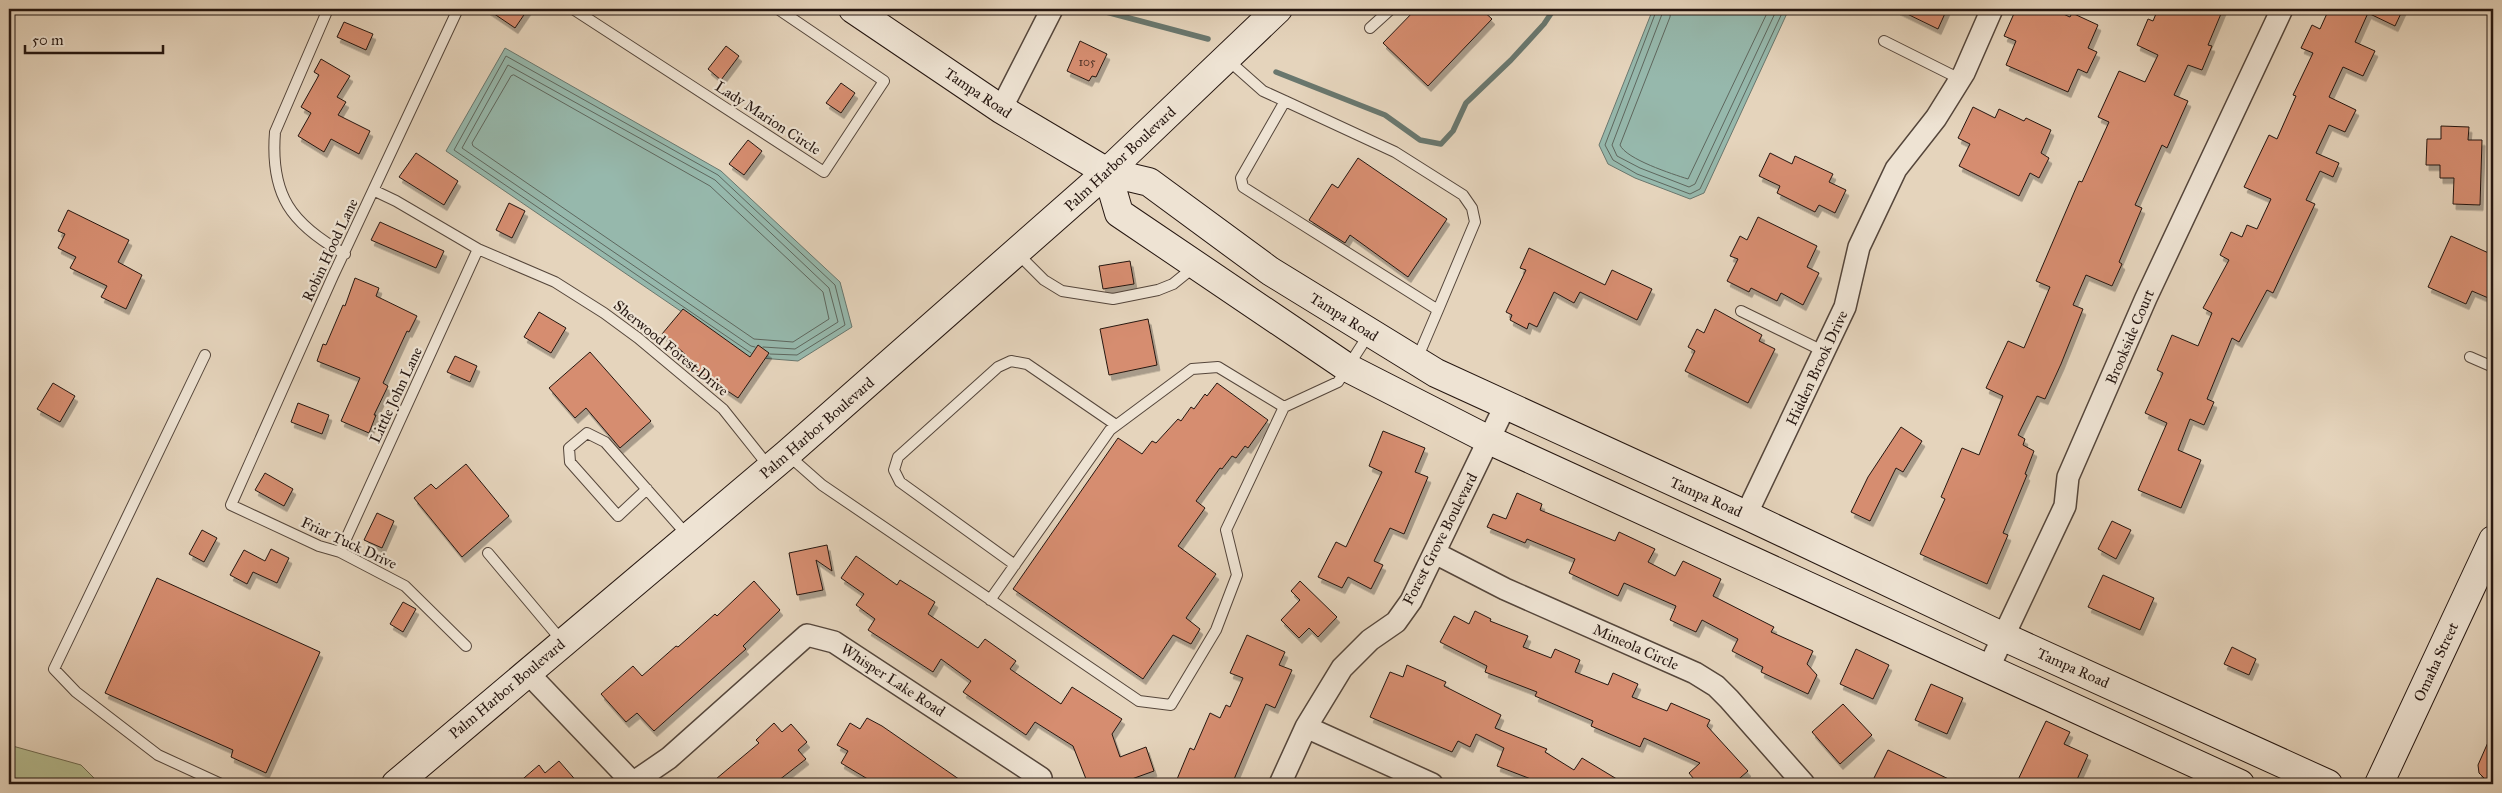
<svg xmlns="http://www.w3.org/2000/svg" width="2502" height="793" viewBox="0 0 2502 793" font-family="'IM FELL Great Primer',serif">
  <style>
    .green { fill: #b5bc90; stroke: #6d6950 }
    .water { fill: #96b8ac; stroke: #69776e }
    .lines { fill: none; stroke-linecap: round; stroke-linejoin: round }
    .shore { stroke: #5e675e; stroke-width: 1 }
    .stream { stroke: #69776e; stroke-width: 5.5 }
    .building { fill: #d68d6f; stroke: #251610; filter: url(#shadow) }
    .lane-casing { stroke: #55463b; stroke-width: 12 }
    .street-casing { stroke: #55463b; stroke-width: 24 }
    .secondary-casing { stroke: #251610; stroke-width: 30 }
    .lane { stroke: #eee3d3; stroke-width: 10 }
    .street { stroke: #eee3d3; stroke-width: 21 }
    .secondary { stroke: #eee3d3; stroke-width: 28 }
    .labels { text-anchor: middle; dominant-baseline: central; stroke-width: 4.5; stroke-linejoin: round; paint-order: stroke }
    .number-label { font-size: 12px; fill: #513428 }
    .street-label { font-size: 15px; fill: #251610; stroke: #eee3d3 }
  </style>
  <defs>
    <filter id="shadow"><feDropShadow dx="3" dy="5.5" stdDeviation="0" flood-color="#0004"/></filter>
  </defs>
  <rect width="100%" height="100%" fill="#e5d4bc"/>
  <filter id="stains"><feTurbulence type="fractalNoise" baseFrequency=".004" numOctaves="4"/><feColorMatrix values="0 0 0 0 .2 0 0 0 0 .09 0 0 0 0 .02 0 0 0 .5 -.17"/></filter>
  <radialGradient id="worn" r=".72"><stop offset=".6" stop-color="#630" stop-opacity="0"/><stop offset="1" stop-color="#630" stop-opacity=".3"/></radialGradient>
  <path class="green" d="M9 745 81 765 100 784H9Z"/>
  <path class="water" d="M1653 9H1789L1704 193 1690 199 1635 178 1608 164 1599 145Z
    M505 48 721 171 840 282 852 327 798 361 748 357 446 151Z"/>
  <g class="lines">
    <path class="shore" d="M1657 9 1605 145 1613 160 1637 174 1690 194 1700 189 1784 9
      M1664 9 1612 145 1617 156 1640 168 1689 187 1695 184 1777 9
      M1671 9 1670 17 1620 145C1626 159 1672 174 1688 179L1769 9
      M514 75 710 186 823 292 829 319 793 342 754 339 473 146 472 143 511 76Z
      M755 347 751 346 462 148 508 65 715 180 829 288 838 322 795 349 763 347
      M751 353 454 150 506 56 718 175 835 285 845 325 797 355 770 354"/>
    <path class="stream" d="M1095 9 1208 39
      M1276 72 1385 115 1420 140 1441 144 1453 131 1466 103 1511 60 1544 24 1554 9"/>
  </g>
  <path class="building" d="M487 9H528L515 28Z
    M1416 9H1481L1492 19 1428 86 1383 43Z
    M1897 9H1947L1938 29Z
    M2016 9H2028L2041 14 2043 9H2052L2070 17 2072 13 2098 25 2088 48 2097 52 2087 73 2078 69 2068 92 2006 65 2016 41 2004 36Z
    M2158 9H2223L2208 45 2212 46 2202 70 2188 65 2174 95 2188 101 2167 148 2162 145 2135 205 2142 208 2119 262 2122 264 2112 286 2086 275 2073 305 2083 309 2061 364 2045 399 2037 396 2018 435 2025 439 2023 445 2034 451 2025 474 2027 475 2003 533 2008 535 1987 584 1920 554 1945 499 1941 497 1962 448 1979 455 2003 396 1986 388 2008 341 2024 348 2050 287 2036 281 2079 181 2082 182 2109 122 2098 117 2119 71 2145 82 2158 55 2137 45 2148 19 2153 21Z
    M2329 9H2403L2395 26 2368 13 2355 42 2375 51 2363 76 2343 67 2329 97 2356 110 2345 132 2329 125 2316 153 2339 163 2333 177 2320 171 2306 200 2315 204 2273 293 2267 290 2239 342 2232 338 2207 399 2214 402 2204 425 2190 419 2178 450 2201 460 2181 508 2138 490 2167 423 2145 413 2163 373 2157 370 2172 335 2198 346 2212 313 2203 308 2229 260 2220 255 2231 232 2242 237 2247 225 2257 229 2271 199 2244 187 2269 135 2277 139 2296 96 2293 95 2313 53 2301 48 2312 25 2320 29Z
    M344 22 373 34 366 50 337 37Z
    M1080 41 1107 54 1096 77 1092 76 1089 81 1067 71Z
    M726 46 739 56 721 80 708 69Z
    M321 59 350 76 337 97 346 102 338 115 370 131 359 154 331 139 324 152 298 136 311 113 301 107 319 75 314 72Z
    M841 83 855 93 841 113 826 103Z
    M1973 107 1995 118 1999 109 2024 121 2026 118 2051 130 2041 153 2049 158 2039 178 2030 173 2019 196 1959 166 1970 144 1958 138Z
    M2441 126 2469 127 2468 140H2482L2480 205 2453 204 2454 178H2440V165H2426L2427 139H2441Z
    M748 140 762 151 744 175 729 164Z
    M416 153 458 181 444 205 399 177Z
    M1770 153 1792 164 1795 156 1833 174 1829 182 1846 190 1835 213 1819 205 1815 212 1777 193 1780 186 1759 176Z
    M1358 158 1447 219 1408 277 1350 235 1345 243 1309 220 1332 184 1338 188Z
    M509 203 525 211 512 238 496 230Z
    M68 210 129 240 118 262 142 275 126 309 101 297 107 286 70 268 76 257 58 248 65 234 58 231Z
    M1758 217 1817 246 1807 267 1819 273 1803 305 1781 293 1777 301 1751 288 1749 292 1727 281 1738 259 1730 256 1740 236 1747 240Z
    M380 222 444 251 436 268 371 240Z
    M2451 236 2493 255V300L2472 291 2466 304 2428 287Z
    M1529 248 1605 285 1612 270 1652 289 1637 320 1580 292 1574 303 1554 292 1537 327 1529 323 1527 329 1510 320 1512 315 1506 312 1526 270 1520 268Z
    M1130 261 1134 284 1103 289 1099 266Z
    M355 278 379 288 376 296 417 316 409 332 407 331 383 383 388 386 374 415H376L369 433 341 421 360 378 317 361 323 344 326 345 343 305 345 306Z
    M683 309 750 357 758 345 769 353 738 398 681 360 685 354 662 334Z
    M1715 309 1762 335 1759 341 1775 349 1748 403 1685 371 1695 351 1688 347 1697 329 1704 333Z
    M539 312 566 328 551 353 524 337Z
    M1148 319 1157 365 1109 375 1100 329Z
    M590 352 651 421 620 448 586 408 575 418 549 388Z
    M455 356 477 366 470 382 447 372Z
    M53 383 75 396 60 422 37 409Z
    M1217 383 1268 420 1248 448 1245 446 1236 458 1232 456 1222 469 1220 468 1196 501 1205 508 1178 546 1216 574 1186 618 1200 629 1191 644 1173 635 1143 679 1013 589 1118 438 1142 454 1152 441 1156 443 1178 419 1181 421 1191 407 1194 409 1205 394 1207 396Z
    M298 403 329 415 322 434 291 422Z
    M1901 427 1922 441 1903 472 1896 468 1870 521 1851 512 1868 477Z
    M1383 431 1425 448 1415 472 1428 477 1404 534 1390 528 1374 561 1383 565 1371 589 1348 577 1342 588 1318 577 1336 542 1346 547 1382 472 1369 466Z
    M466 464 509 516 462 557 414 498 431 484 436 489Z
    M265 473 293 489 284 506 255 490Z
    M1517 493 1542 504 1540 510 1615 541 1619 532 1655 549 1648 562 1675 576 1683 561 1721 579 1713 596 1774 627 1771 632 1813 651 1807 664 1817 675 1808 694 1761 672 1763 667 1732 651 1738 639 1702 620 1696 632 1670 620 1676 606 1624 583 1618 596 1569 573 1575 559 1527 539 1525 543 1487 527 1493 514 1506 519Z
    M377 513 394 521 382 548 364 540Z
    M2112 521 2131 530 2116 559 2098 549Z
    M202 530 217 538 204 562 189 554Z
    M827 545 832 571 816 560 823 590 797 595 789 553Z
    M271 549 289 558 277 583 253 572 247 584 230 575 244 550 265 561Z
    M856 556 897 585 900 580 935 602 928 614 978 648 985 639 1016 661 1010 669 1061 704 1072 687 1122 719 1112 734 1120 757 1146 747 1154 771 1118 784H1088L1073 746 1035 722 1026 735 963 692 971 681 941 659 933 672 868 630 875 619 856 605 864 594 841 578Z
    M2103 575 2154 598 2140 630 2088 607Z
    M157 578 320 652 266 773 231 757 233 750 105 693Z
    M754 581 780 610 743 646 746 649 654 731 637 713 626 722 601 694 633 666 642 676 676 646 678 647 715 614 717 616Z
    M1300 581 1337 617 1318 637 1309 628 1299 638 1281 620 1300 600 1291 591Z
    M403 602 416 609 403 632 390 624Z
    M1475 611 1491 619 1490 621 1528 636 1523 647 1551 658 1555 649 1580 660 1575 672 1608 685 1613 673 1638 684 1632 697 1667 711 1671 703 1710 720 1707 726 1748 771 1733 784H1698L1689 773 1700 763 1644 738 1640 747 1591 726 1593 721 1535 696 1537 692 1485 672 1487 666 1440 642 1454 616 1469 624Z
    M1247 635 1285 652 1279 665 1292 670 1275 708 1266 704 1232 784H1175L1190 748 1194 750 1210 713 1220 718 1226 705 1230 707 1243 678 1230 673Z
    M2232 647 2256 659 2249 675 2224 664Z
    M1856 649 1889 665 1873 699 1840 684Z
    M1407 665 1446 682 1444 686 1501 715 1495 728 1547 749 1545 752 1574 770 1582 758 1625 784H1544L1497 766 1504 748 1476 734 1470 747 1458 741 1452 752 1370 717 1390 672 1403 677Z
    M1931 684 1963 698 1947 734 1915 720Z
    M1843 704 1872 735 1840 764 1812 732Z
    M867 718 882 726 966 784H876L841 763 848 751 837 745 850 723 860 729Z
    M2046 721 2070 732 2064 744 2088 755 2075 784H2016Z
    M774 723 782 732 791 724 807 742 798 750 806 759 774 784H710L759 743 756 740Z
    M2493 731V784H2490L2479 773 2478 765Z
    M1888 750 1959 784H1871Z
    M559 761 579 784H517L539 765 545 773Z"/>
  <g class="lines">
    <defs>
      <path id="lane" d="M328 9 275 132C270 195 291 224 345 254
        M458 9 333 276 231 505 319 546 340 552 405 586 466 646
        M573 9 824 172 884 81 778 9
        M1370 28 1391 9
        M1884 41 1960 79
        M1228 60 1263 91 1285 101 1241 178 1243 187 1438 310 1417 359
        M1285 101 1395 152 1463 195 1472 208 1475 222 1438 310
        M375 191 396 201 478 249 555 282 604 313 638 338 723 409 770 468
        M1017 253 1044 280 1062 291 1113 299 1158 290 1173 284 1194 267
        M1741 311 1825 352
        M205 355 54 669 76 692 158 755 221 784
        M2470 357 2493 367
        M788 455 822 485 1139 701 1171 705 1216 630 1237 575 1226 530 1284 407 1338 382 1369 334
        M647 489 618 516 570 462 569 448 587 433 605 442 688 536
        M340 552 478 249
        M488 553 562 641
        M1015 565 900 482 894 470 898 457 998 367 1011 361 1027 364 1116 425
        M990 600 1110 430 1192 369 1218 367 1284 407"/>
      <path id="street" d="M1001 109 1052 9
        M1746 515 1845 307 1859 247 1896 169 1936 118 1964 73 1992 9
        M1435 553 1505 589 1695 673 1716 686 1729 699 1804 784
        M1988 669 2065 506 2068 477 2146 298 2282 9
        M527 672 633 783
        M1306 727 1432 784
        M631 784 669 758 807 635 834 642 1041 778
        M1280 784 1306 727 1342 668 1370 640 1396 622 1411 601 1505 406"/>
      <path id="secondary" d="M853 9 1001 109 1107 172 1149 182 1270 271 1436 373 1746 515 2002 636 2328 784
        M1107 172 1119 213 1348 368 1489 440 2240 784
        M396 784 787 454 1107 172 1278 9
        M2379 784 2493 540"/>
    </defs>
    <use href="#lane" class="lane-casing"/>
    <use href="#street" class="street-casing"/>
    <use href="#secondary" class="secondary-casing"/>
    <use href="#lane" class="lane"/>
    <use href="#street" class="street"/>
    <use href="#secondary" class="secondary"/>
  </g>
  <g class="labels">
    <g class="number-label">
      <text x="1087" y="62">105</text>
    </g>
    <g class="street-label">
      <text transform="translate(978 93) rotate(34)">Tampa Road</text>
      <text transform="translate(768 118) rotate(33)">Lady Marion Circle</text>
      <text transform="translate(1120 159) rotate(-43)">Palm Harbor Boulevard</text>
      <text transform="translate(330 250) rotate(-65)">Robin Hood Lane</text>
      <text transform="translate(1344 317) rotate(32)">Tampa Road</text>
      <text transform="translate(2130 337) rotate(-67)">Brookside Court</text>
      <text transform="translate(671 348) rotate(39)">Sherwood Forest Drive</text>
      <text transform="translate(1817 368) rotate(-65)">Hidden Brook Drive</text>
      <text transform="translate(396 395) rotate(-65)">Little John Lane</text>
      <text transform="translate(817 428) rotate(-41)">Palm Harbor Boulevard</text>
      <text transform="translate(1706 497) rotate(24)">Tampa Road</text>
      <text transform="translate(1440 539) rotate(-63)">Forest Grove Boulevard</text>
      <text transform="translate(349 543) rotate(25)">Friar Tuck Drive</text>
      <text transform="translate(1636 647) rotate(24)">Mineola Circle</text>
      <text transform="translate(2436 662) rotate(-65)">Omaha Street</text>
      <text transform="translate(2073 668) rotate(24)">Tampa Road</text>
      <text transform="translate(893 680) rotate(33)">Whisper Lake Road</text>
      <text transform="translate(507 689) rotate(-40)">Palm Harbor Boulevard</text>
    </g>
  </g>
  <rect width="2502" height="793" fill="none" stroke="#e5d4bc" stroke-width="30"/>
  <rect x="10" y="10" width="2482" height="773" fill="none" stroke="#251610" stroke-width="2.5"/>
  <rect x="15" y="15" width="2472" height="763" fill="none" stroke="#251610"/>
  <path d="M25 45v8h138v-8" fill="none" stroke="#251610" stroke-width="2.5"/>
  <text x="32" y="45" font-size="15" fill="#251610" stroke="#eee3d3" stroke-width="4" paint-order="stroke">50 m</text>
  <rect width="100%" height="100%" filter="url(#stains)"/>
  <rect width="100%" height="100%" fill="url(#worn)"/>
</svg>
